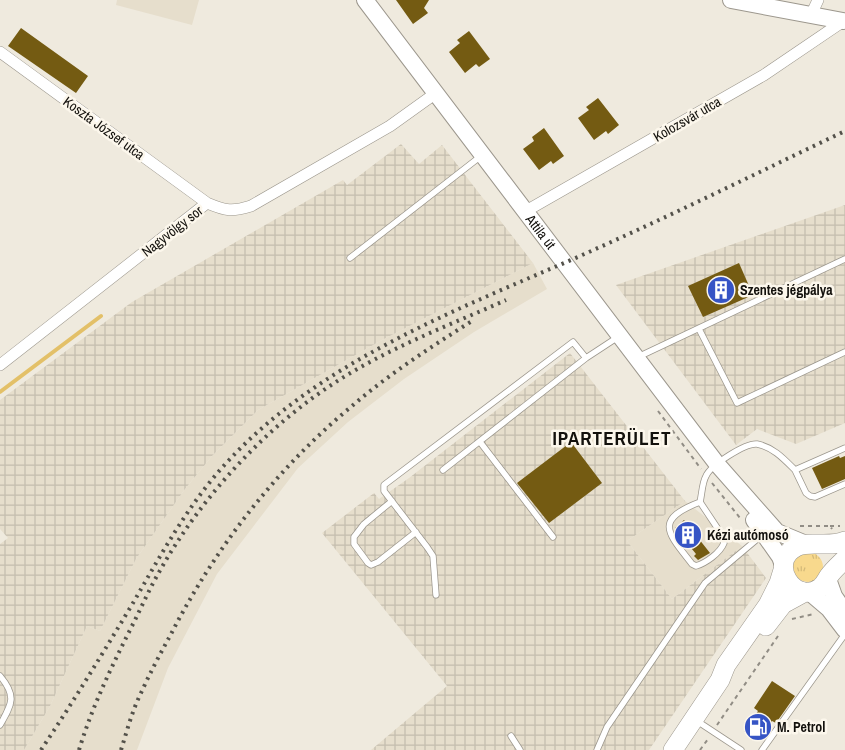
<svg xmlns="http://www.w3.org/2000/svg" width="845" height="750" viewBox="0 0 845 750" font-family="'Archivo Narrow',sans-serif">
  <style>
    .built { fill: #e6decc }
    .industrial { fill: url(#industrial-grid) }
    .grass { fill: url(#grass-tufts) }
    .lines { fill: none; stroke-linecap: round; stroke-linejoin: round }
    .stream { stroke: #e3c068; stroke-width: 4 }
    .building { fill: #745b12 }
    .lane-casing { stroke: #9c978d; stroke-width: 7 }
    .street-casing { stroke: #9c978d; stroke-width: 12 }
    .secondary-casing { stroke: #9c978d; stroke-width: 18 }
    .primary-casing { stroke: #9c978d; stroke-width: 20 }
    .path { stroke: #918d85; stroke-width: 2; stroke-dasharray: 4 4; stroke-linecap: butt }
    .lane { stroke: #fff; stroke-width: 5.5 }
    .street { stroke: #fff; stroke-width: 11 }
    .secondary { stroke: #fff; stroke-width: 16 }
    .primary { stroke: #fff; stroke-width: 19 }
    .rail { stroke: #53514a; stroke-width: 4; stroke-dasharray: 2.5 5; stroke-linecap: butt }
    .labels { text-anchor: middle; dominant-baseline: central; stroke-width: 5; stroke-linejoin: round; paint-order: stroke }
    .street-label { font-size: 14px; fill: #13110d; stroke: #fcf7ec }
    .poi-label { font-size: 14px; font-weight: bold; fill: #13110d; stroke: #fcf7ec; text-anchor: start }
    .district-label { font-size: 19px; font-weight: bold; letter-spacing: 1px; fill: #13110d; stroke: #fcf7ec }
  </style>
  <defs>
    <pattern id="industrial-grid" width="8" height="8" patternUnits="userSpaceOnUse" patternTransform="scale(1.25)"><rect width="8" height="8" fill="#e6decc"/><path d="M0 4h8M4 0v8" fill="none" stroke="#c4bdae"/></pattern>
    <pattern id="grass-tufts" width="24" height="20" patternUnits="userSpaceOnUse" patternTransform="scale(1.25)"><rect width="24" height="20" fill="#f8d98d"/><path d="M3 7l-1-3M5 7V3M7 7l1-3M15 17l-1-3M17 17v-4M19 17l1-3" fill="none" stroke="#d4b978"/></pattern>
  </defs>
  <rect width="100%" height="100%" fill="#efeade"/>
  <path class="built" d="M117 0H199L192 25 116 5Z
    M533 263 547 289 474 332 404 379 348 422 298 468 217 574 168 668 137 750H24L50 706 87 626 100 631 136 559 185 489 212 456 258 410 382 340Z
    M685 501 742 546 672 599 627 541Z"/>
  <path class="industrial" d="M401 144 419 164 442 145 533 263 382 340 258 410 212 456 185 489 136 559 100 631 87 626 50 706 24 750H0V544L8 538 0 529V400L132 302 343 180 347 185Z
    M845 205V423L796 444 757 429 736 445 616 285Z
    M570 353 685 501 627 541 672 599 742 546 766 578 649 750H371L447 686 322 533 374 493 379 499 409 478Z"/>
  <path class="grass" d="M793 567a15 15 0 1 1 30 0a15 15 0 1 1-30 0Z"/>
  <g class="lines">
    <path class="stream" d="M0 392 101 316"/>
  </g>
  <path class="building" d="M396 0H429L424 8 428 13 413 24Z
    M21 28 88 76 76 93 8 46Z
    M469 31 490 59 479 67 476 64 465 73 449 52 460 43 457 40Z
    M598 98 619 125 608 134 606 131 594 140 578 118 589 110 586 107Z
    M544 128 564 156 553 164 551 161 539 170 523 149 534 141 532 137Z
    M739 263 753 295 703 317 688 286Z
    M571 442 602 483 549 523 517 483Z
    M839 456 840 458 845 456V479L822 489 812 468Z
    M684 520 710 553 698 560 694 556 696 554 675 528Z
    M772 681 795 696 776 723 772 721 758 741 744 731 758 711 754 708Z"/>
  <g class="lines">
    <defs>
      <path id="lane" d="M350 258 481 156
        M699 329 737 403 845 352
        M638 357 845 259
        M480 442 553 537
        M443 470 586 358 618 337
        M795 470 806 493 810 496 815 497 845 484
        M392 501 364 524 354 537V544L368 563 371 565 378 562 416 532
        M700 502C653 520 668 533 692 564L696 566C706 563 720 553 724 543L720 532 700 502C702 494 702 483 706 476 711 465 745 443 757 444 773 447 784 459 795 470L845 448
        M436 595 433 556 427 547 384 491V485L573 342 586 358
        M0 676C17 696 12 704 0 725
        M697 721 741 750
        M511 736 520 750
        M597 750 607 727 705 583 762 535
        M762 750 845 634"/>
      <path id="street" d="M811 15 818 0
        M0 52 207 203
        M526 211 764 75 845 20
        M0 365 207 203C226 211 232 212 251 206L390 126 436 93"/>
      <g id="secondary">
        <path id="s1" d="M365 0 717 464 777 532 806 544"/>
        <path d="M731 0 843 21"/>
        <path d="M754 520 780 557 783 565"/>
        <path d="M828 579 834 596 845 612"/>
        <path d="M809 592 829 609 845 630"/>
      </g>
      <path id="primary" d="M845 541C829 548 808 540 796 547 767 562 794 606 820 588 825 584 826 580 829 576 833 570 840 564 845 559
        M766 626 783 604 805 592
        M673 750 720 680 726 665 768 605 779 583 783 570"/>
    </defs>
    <use href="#lane" class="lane-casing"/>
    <use href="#street" class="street-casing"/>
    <use href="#secondary" class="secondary-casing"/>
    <use href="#primary" class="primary-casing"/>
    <path class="path" d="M658 411 701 469
      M712 483 740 518
      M800 526H830L832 529
      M830 526H840
      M792 619 814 614
      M717 725 778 636
      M700 750 708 739"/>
    <use href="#lane" class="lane"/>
    <use href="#street" class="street"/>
    <use href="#secondary" class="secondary"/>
    <use href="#primary" class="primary"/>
    <path class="rail" d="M41 750C73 702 103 653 133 603 162 553 190 501 230 459 319 364 446 314 564 263 658 222 751 176 845 131
      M79 750C92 707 111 668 131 628 140 610 148 592 158 574 200 498 266 426 339 380 391 347 450 325 506 300
      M121 750C127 731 132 711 141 693 150 673 160 654 170 636 215 548 276 469 352 406 389 374 431 347 472 321"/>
  </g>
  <defs>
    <symbol id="building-disc" viewBox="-11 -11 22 22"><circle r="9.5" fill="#3654c5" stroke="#fcf7ec"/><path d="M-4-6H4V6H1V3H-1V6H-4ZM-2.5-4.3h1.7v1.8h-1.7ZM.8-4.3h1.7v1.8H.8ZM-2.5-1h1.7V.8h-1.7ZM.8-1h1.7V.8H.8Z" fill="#fff"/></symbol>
    <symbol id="fuel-disc" viewBox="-11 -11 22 22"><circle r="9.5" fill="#3654c5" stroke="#fcf7ec"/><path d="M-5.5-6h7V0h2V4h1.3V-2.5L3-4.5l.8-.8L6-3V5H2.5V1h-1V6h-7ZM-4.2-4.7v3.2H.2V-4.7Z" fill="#fff"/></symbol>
  </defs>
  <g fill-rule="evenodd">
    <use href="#building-disc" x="705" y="274" width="32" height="32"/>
    <use href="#building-disc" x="672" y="519" width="32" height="32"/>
    <use href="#fuel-disc" x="742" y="711" width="32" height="32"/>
  </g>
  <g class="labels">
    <g class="street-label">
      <text transform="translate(687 119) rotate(-30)">Kolozsvár utca</text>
      <text transform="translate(104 128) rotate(36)">Koszta József utca</text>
      <text transform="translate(172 231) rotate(-38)">Nagyvölgy sor</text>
      <text stroke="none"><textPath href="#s1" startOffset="291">Attila út</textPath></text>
    </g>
    <g class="poi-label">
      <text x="740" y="290">Szentes jégpálya</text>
      <text x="707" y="535">Kézi autómosó</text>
      <text x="777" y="727">M. Petrol</text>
    </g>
    <g class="district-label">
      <text x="612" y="438">IPARTERÜLET</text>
    </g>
  </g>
</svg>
